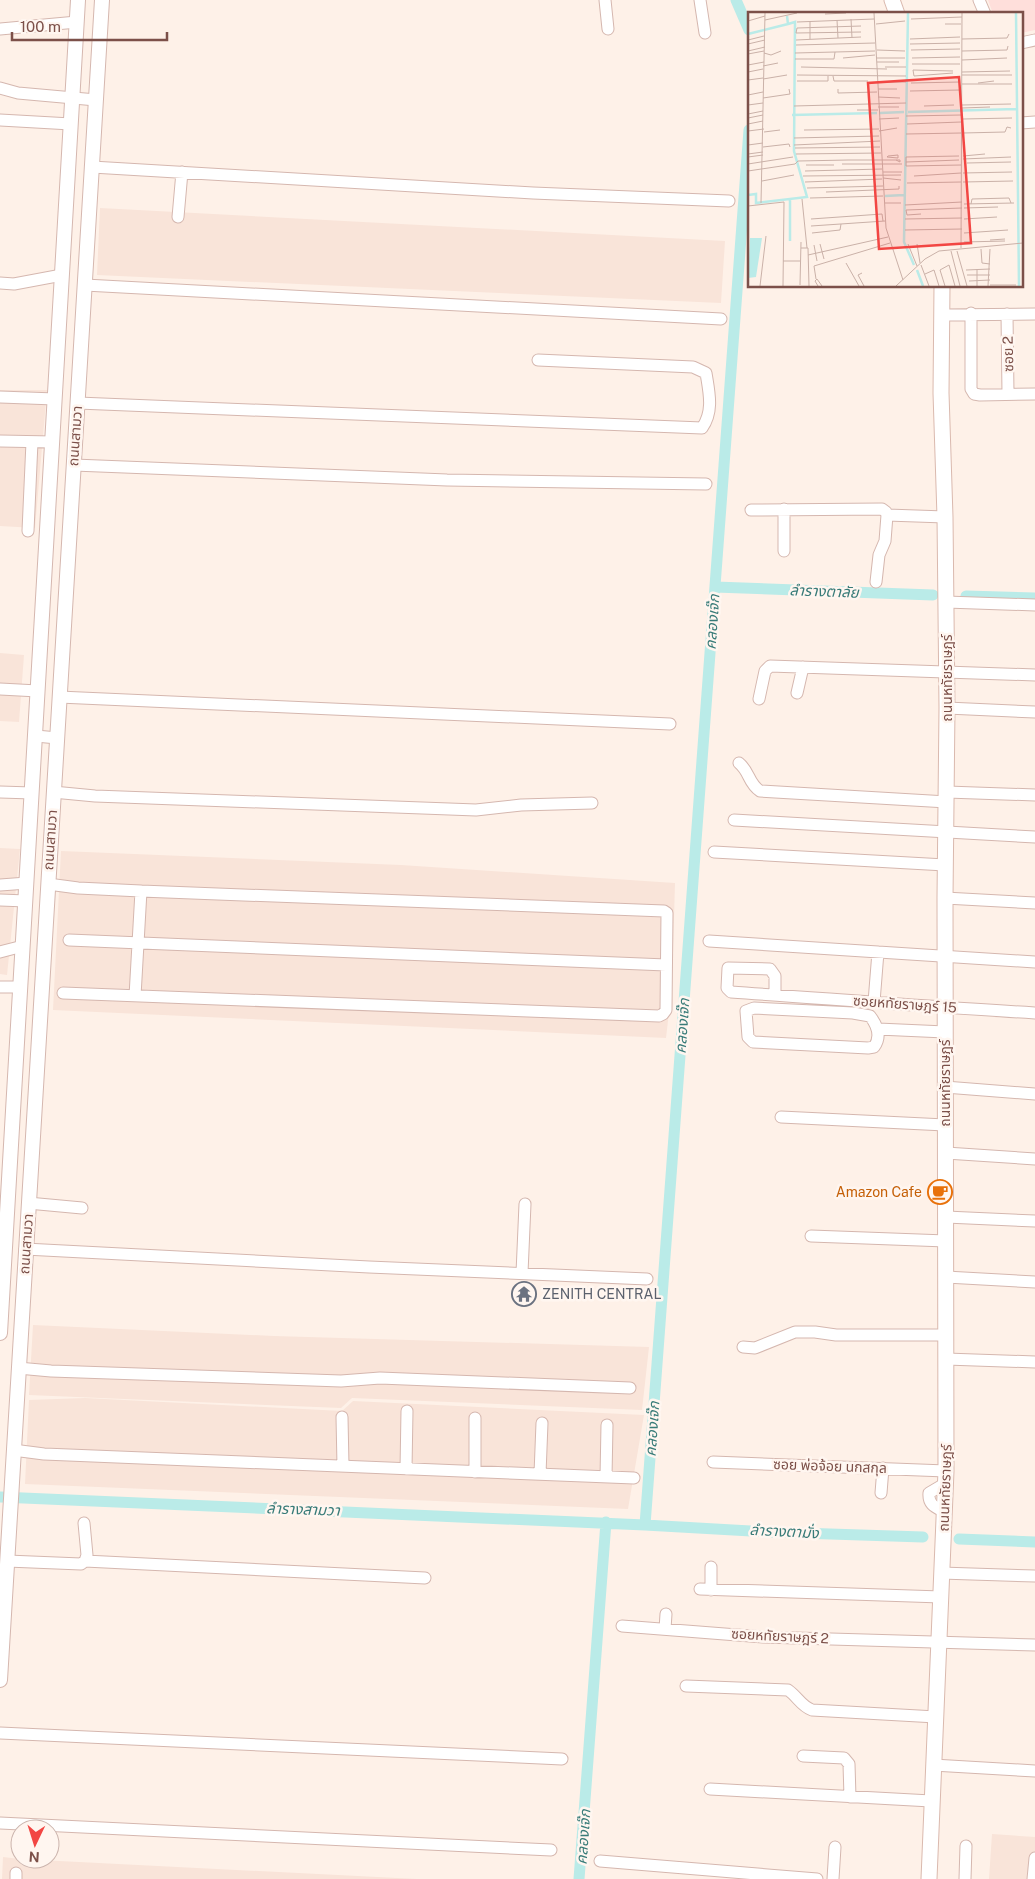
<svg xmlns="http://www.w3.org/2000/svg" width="1035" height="1879" viewBox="0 0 1035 1879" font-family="'Public Sans','Noto Sans Thai',sans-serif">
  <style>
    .residential { fill: #f9e4d9 }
    .commercial { fill: #ffdfdb }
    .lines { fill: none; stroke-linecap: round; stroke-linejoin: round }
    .canal { stroke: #baebe8; stroke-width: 11 }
    .minor-casing { stroke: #d5b7af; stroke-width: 13 }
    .tertiary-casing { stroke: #d5b7af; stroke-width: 16 }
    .secondary-casing { stroke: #dab9ae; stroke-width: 17 }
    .minor { stroke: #fff; stroke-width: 11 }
    .tertiary { stroke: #fff; stroke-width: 14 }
    .secondary { stroke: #fff; stroke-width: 15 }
    .labels { text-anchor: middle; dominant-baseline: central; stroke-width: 5; stroke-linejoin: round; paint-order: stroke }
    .street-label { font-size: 14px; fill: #7c5049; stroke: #fff6f0 }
    .food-label { font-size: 14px; fill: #c56008; stroke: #fff6f0; text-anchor: end }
    .worship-label { font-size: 14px; fill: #5b616d; stroke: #fff6f0; text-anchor: start }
    .water-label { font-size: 15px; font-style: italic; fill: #387b78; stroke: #fff6f0 }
    .inset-river { fill: none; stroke: #baebe8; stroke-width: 2.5 }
    .inset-road { fill: none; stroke: #cab1a8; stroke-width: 1 }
    .view { fill: #f24643; fill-opacity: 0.15; stroke: #f24643; stroke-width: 2.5 }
    .inset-edge { fill: none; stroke: #7c5049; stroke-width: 2.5 }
  </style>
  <rect width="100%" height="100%" fill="#fef1e8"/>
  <path class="residential" d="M100 208 725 241 721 303 97 275Z
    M0 390H47L35 528 0 526Z
    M0 653 24 655 19 722 0 721Z
    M0 848 20 849 7 975 0 974Z
    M61 851 401 865 675 883 672 987 666 1038 53 1010Z
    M33 1325 274 1336 649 1347 642 1410 352 1398 341 1408 29 1395Z
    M85 1398 342 1411 353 1401 644 1415 628 1509 25 1484 29 1400Z
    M992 1834 1035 1837V1879H989Z
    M3 1857 20 1859 417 1879H2Z"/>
  <path class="commercial" d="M988 0H1035V30L1021 33V14H993Z"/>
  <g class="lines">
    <path class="canal" d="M736 0 749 30
      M715 587 933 595
      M966 596 1035 598
      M0 1497 645 1525 749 130
      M645 1525 768 1532 923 1537
      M959 1539 1035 1542
      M579 1879 606 1522"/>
    <defs>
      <path id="minor" d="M605 0 608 29
        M700 0 705 33
        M979 0 985 14
        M0 29 77 22
        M1021 43 1035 40
        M0 88 18 93 96 100
        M0 120 71 124
        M1021 123 1035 122
        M92 167 533 193 729 201
        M178 217 182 172
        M0 283 14 284 62 275
        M85 285 721 319
        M971 313V389L974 394 980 395 1035 394
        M1007 314 1008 394
        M942 315 1035 314
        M0 397 55 399
        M78 403 702 428C714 411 709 392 706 373L693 367 538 360
        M0 441 53 442
        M74 465 447 480 706 484
        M784 509V551
        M751 510 882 509 886 512 887 515 945 517
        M28 531 32 442
        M876 582 879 555 885 541 887 515
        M946 602 1035 605
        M0 689 38 691
        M797 693 803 667
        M59 697 670 724
        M759 699 765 671 770 666 1035 675
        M947 708 1035 712
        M36 736 57 738
        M739 763C750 772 748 783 760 791L947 802
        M0 792 32 793
        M53 792 95 796 476 810 521 805 592 803
        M947 792 1035 795
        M734 820 1035 837
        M714 852 945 865
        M48 884 78 888 141 891 664 911 667 913 666 1010 663 1014 659 1016 63 993
        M0 885 27 883
        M945 898 1035 903
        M0 900 26 901
        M69 940 666 965
        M709 941 1035 962
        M0 952 23 946
        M0 987H21
        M775 995V976L770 969 728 968 727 988 731 992C832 999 933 1007 1035 1013
        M135 996 141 891
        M874 1002 878 952
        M754 1008 853 1013 870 1016C877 1025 882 1036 874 1047L868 1048 753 1042 748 1037 746 1011Z
        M878 1029 945 1032
        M945 1087 1035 1094
        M781 1117 945 1125
        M946 1153 1035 1159
        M28 1203 82 1208
        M946 1217 1035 1221
        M811 1236 946 1241
        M25 1249 369 1267 647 1279
        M522 1273 525 1204
        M946 1277 1035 1282
        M743 1347 755 1348 795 1332H815L836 1335H946
        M946 1359 1035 1362
        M18 1368 51 1371 341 1381 380 1378 630 1388
        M342 1417 343 1466
        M13 1450 44 1454 634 1478
        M713 1462 946 1471
        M406 1469 407 1411
        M475 1472V1418
        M540 1474 542 1423
        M606 1477 607 1425
        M881 1493 883 1468
        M945 1512C935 1507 928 1505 929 1493L946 1483
        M7 1561 81 1564 85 1561 87 1555 84 1523
        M85 1561 425 1578
        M941 1573 1035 1576
        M700 1589 941 1597
        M711 1590V1567
        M622 1626 763 1637 1035 1645
        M665 1629 666 1614
        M686 1686 788 1690C798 1697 801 1706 812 1710L936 1717
        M0 1733 562 1759
        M803 1756 844 1758 849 1764 850 1797
        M933 1765 1035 1771
        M710 1789 931 1801
        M0 1823 551 1850
        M600 1861 817 1879
        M16 1879V1873
        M833 1879 835 1847
        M965 1879 966 1846
        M1033 1879 1035 1858"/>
      <path id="tertiary" d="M0 1333 78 0
        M0 1680 102 0"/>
      <path id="secondary" d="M892 0 897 14
        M929 1879 946 1471 945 898 947 708 945 517 941 393 942 286"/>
    </defs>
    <use href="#minor" class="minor-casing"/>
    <use href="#tertiary" class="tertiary-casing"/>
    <use href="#secondary" class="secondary-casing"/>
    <use href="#minor" class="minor"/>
    <use href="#tertiary" class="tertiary"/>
    <use href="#secondary" class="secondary"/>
  </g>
  <defs>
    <symbol id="cafe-ring" viewBox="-11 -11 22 22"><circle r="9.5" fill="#fff6f0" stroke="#e8710a" stroke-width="1.5"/><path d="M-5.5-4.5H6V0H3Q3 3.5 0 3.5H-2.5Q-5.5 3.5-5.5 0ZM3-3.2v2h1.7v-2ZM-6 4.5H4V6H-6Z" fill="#e8710a"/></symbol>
    <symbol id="temple-ring" viewBox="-11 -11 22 22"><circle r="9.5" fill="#fff6f0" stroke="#6b7280" stroke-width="1.5"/><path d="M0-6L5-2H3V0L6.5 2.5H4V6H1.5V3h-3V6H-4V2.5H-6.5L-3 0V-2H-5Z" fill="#6b7280"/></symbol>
  </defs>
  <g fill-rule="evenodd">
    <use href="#cafe-ring" x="926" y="1178" width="28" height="28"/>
    <use href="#temple-ring" x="510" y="1280" width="28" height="28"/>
  </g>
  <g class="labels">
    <g class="street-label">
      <text transform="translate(1008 354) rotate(-91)">ซอย 2</text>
      <text transform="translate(75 436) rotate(-86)">ถนนสามวา</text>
      <text transform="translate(947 678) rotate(-90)">ถนนหทัยราษฎร์</text>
      <text transform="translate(50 840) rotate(-86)">ถนนสามวา</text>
      <text transform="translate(905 1004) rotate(4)">ซอยหทัยราษฎร์ 15</text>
      <text transform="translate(945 1083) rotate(-90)">ถนนหทัยราษฎร์</text>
      <text transform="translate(26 1244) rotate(-86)">ถนนสามวา</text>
      <text transform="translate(830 1466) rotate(2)">ซอย พ่อจ้อย นกสกุล</text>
      <text transform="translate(945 1488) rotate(-88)">ถนนหทัยราษฎร์</text>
      <text transform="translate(780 1636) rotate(3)">ซอยหทัยราษฎร์ 2</text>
    </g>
    <g class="food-label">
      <text x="922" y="1192">Amazon Cafe</text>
    </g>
    <g class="worship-label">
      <text x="542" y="1294">ZENITH CENTRAL</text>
    </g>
    <g class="water-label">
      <text transform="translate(824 591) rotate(2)">ลำรางตาลัย</text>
      <text transform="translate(712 622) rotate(-86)">คลองเจ๊ก</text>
      <text transform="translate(682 1026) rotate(-86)">คลองเจ๊ก</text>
      <text transform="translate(652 1429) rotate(-86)">คลองเจ๊ก</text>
      <text transform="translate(303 1509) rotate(2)">ลำรางสามวา</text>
      <text transform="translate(784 1531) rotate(3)">ลำรางตามั่ง</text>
      <text transform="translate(583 1837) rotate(-86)">คลองเจ๊ก</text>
    </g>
  </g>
  <g transform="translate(748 12)">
    <rect width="275" height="275" fill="#fef1e8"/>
    <path d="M2 226H14L8 265 0 266Z" fill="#baebe8"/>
    <path class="inset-river" d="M160 1 156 230 166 253M268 1 271 274M0 22 40 12 39 4M160 100 268 97M132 101 156 100M44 103 129 101M0 183 8 182V191L59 185 46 139 47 10 40 12M137 184 156 183M42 229V187M169 258 175 274"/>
    <path class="inset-road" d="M126 1 138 216 155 268M77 2 98 1M103 7 104 26M163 7 214 5M17 8 49 1M89 8 90 26M0 9 17 4M62 9V27M49 10 126 7M128 12 157 9M197 12H213M113 14 49 16 48 21 113 20M162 27 212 25M214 27 259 26 261 22M0 28 16 24M48 28 113 25M0 32 17 28M162 32 212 31M48 33 127 31M129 38 157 39M163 38 212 37M0 39 17 35M214 39 259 38 260 34M16 41 23 43 33 39M47 41 127 39M0 42 16 39M95 46 127 43M129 46H157M164 46 212 45M47 47H86L87 40M214 48 259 46M129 50H151M164 52H212M0 53 16 50M15 54 30 51M53 55 139 57M137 55H158M0 60 15 57M214 60 262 59M205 61 166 64 165 58 205 59M49 63 158 64M214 63H264M85 64 86 69H120M15 67 39 63M0 68 15 66M49 69H80V64M138 70H158M163 71 212 70M230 71 246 69M214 72H264M90 77V81L129 80M130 77H149M162 79 212 78M0 83 15 80M130 85 152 86M15 86 42 82 41 77M0 93 15 91M214 93 263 92M46 94 158 91M176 94 206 93M130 95H151M214 96 242 95M109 98H130M0 102 15 99M158 104 213 103M0 106 15 103M131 107 151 106M215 107 264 106M0 112 15 109M159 112 213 110M56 118 131 117M0 119 16 117M131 119 149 116M16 120 32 118M215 121 257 120 259 115 263 116M158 122 213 121M46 126 131 124M0 133 15 131M46 133 132 129M15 135 41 132 42 135M47 136 132 135M0 142 15 140M48 142 133 141M150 143V146L139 145 140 144ZM211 144 158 145V154L213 153M215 144 237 142M0 145 15 143M215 147 263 145M158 150 211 148M219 151 263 150M0 152 45 145M94 152H154M58 153H86M0 159 47 152 50 149 100 148H152V150L148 148M57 159 134 157M135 160H154M215 161 264 160M55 164 153 163M166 164 213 161M135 166 153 168M14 169 46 163M57 170 134 167M215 170 265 169M159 171 213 170M59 176 135 174M78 180 151 177V174M62 186 135 184M54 187 59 236M13 191 17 1M137 191H153M216 192 266 191M223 192 224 187 261 186 263 191M157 193 214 190M0 194 36 190 35 274M216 196 250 195M173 202 159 203 158 198 214 196M63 207 134 202 135 209M157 207 214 206M216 207 249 205M63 214 137 209M157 218 214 217M64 221 92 218 93 212M216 221 260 218M242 228 257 227M216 230 257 229M72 232 76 247M160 232 169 254M169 232 172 251M66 233 69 249M53 236H60L61 274M213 236 214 1M233 237 234 251 242 252M203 239 212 274M209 239 219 274M60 243 140 225M35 249H52M98 251 111 274M173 253 181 274M229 257V274M218 258 242 257M114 261 110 263 116 274M177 262 186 258 191 274M219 263H242M68 267 66 254 142 231M221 269 242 268M52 273 53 230M242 273H268M12 274 18 224M70 274 67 269 69 267 74 274M148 274 177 247 191 239 275 231M197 274 192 258 201 253 207 274M240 274 242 237"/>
    <path class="view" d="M211 65 223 231 131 237 120 71Z"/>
    <rect width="275" height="275" class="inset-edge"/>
  </g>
  <g transform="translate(35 1844) rotate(184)"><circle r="24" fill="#fff6f0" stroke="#cbb4ad"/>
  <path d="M0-4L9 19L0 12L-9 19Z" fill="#f24643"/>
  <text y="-8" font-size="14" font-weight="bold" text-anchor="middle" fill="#7c5049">N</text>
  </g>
  <path d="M12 32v8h155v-8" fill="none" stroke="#7c5049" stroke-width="2.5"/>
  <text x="20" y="32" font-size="15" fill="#7c5049" stroke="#fff6f0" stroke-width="4" paint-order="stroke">100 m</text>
</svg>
